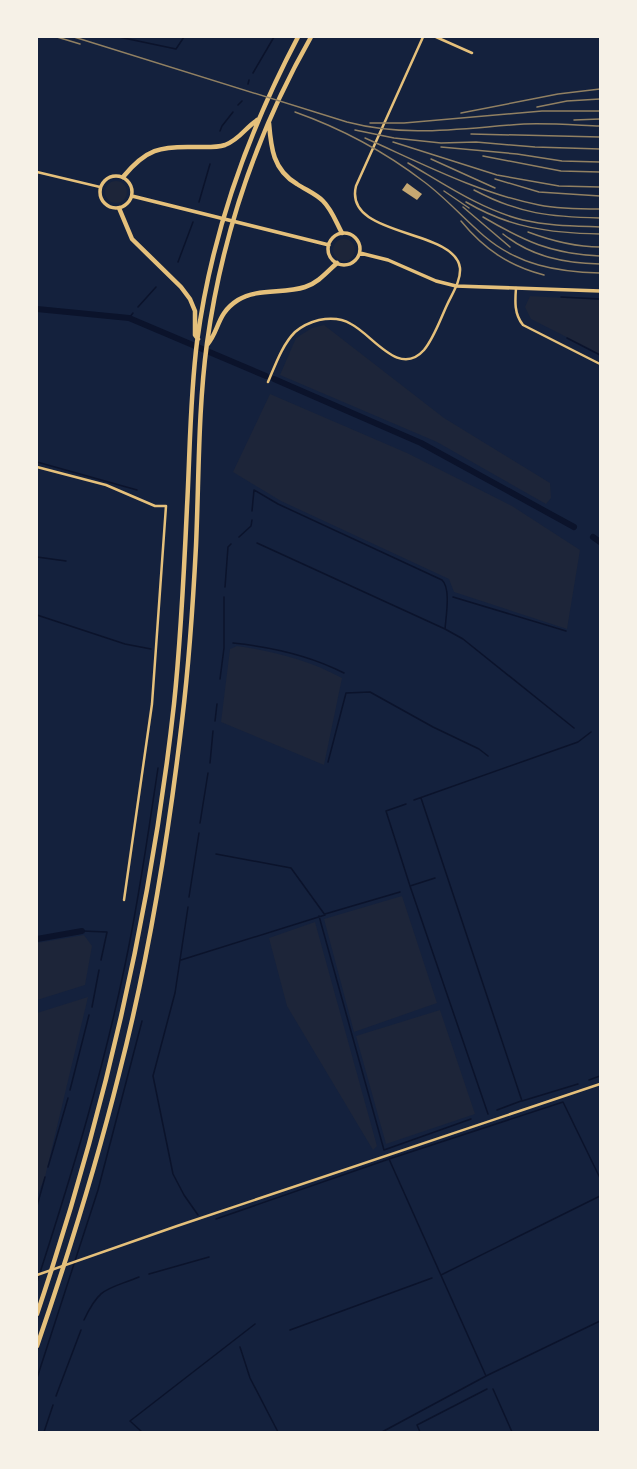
<svg xmlns="http://www.w3.org/2000/svg" width="637" height="1469" viewBox="0 0 637 1469" font-family="Commissioner,sans-serif">
  <style>
    .green { fill: #1d2539 }
    .lines { fill: none; stroke-linecap: round; stroke-linejoin: round }
    .stream { stroke: #0b132b; stroke-width: 1.5 }
    .canal { stroke: #0b132b; stroke-width: 6 }
    .building { fill: #c6a872 }
    .minor { stroke: #e5c07b; stroke-width: 2.5 }
    .tertiary { stroke: #e5c07b; stroke-width: 3.5 }
    .trunk { stroke: #e5c07b; stroke-width: 4.5 }
    .rail { stroke: #918062; stroke-width: 1.5 }
  </style>
  <rect width="100%" height="100%" fill="#14213d"/>
  <path class="green" d="M105 192a11 11 0 1 1 22 0a11 11 0 1 1-22 0Z
    M333 250a11 11 0 1 1 22 0a11 11 0 1 1-22 0Z
    M530 296 600 300V354L531 319 525 307Z
    M324 325 444 418 550 483 551 498 546 504 437 442 280 375 296 338 312 328Z
    M270 394 407 453 512 506 580 550 567 629 454 592 449 579 281 501 233 472Z
    M237 646C273 651 309 660 342 678L324 765 221 722 230 649Z
    M402 896 437 1003 354 1032 324 919Z
    M315 922 377 1146 373 1150 287 1006 269 938Z
    M84 935 92 946 85 985 37 1000V943Z
    M88 997 45 1177 37 1196V1013Z
    M440 1010 475 1114 386 1144 356 1036Z"/>
  <g class="lines">
    <path class="stream" d="M119 37 176 49 184 37
      M253 73 274 37
      M248 84 249 80
      M238 105 242 101
      M220 131 222 126 233 112
      M199 202 210 164
      M178 262 193 222
      M561 297 600 299
      M138 307 156 287
      M129 318 133 313
      M567 338 600 355
      M37 462 137 490
      M252 511 254 490 278 504 442 580C451 588 446 616 445 629
      M239 537 251 526 252 520
      M257 543 445 629 463 639 574 728
      M37 557 66 561
      M225 587 228 547 231 544
      M453 597 566 631
      M37 615 125 644 151 649
      M233 643C272 647 309 655 344 673
      M220 679 224 648V597
      M215 721 217 704
      M328 762 346 693 370 692 433 727 479 749 488 756
      M210 763 213 731
      M421 798 522 1101 578 1084
      M414 800 578 742 591 732
      M406 804 386 811 410 886 435 878
      M200 823 208 773
      M410 886 488 1114
      M189 897 199 833
      M188 907 175 993 153 1076 173 1174 184 1195 198 1215
      M325 914 400 892
      M319 916 384 1150 471 1119
      M82 931 107 932 101 960
      M181 960 325 915 291 868 216 854
      M92 1007 99 970
      M589 1080 600 1076
      M70 1090 89 1015
      M497 1110 521 1101
      M389 1159 563 1102 600 1178
      M48 1167 68 1098
      M37 1206 45 1177
      M216 1219 389 1159 486 1376 382 1432
      M149 1274 209 1257
      M441 1275 600 1196
      M37 1282C71 1177 103 1072 125 965 139 900 148 834 158 768
      M84 1320C100 1286 107 1290 139 1277
      M290 1330 432 1278
      M240 1347 250 1378 278 1432
      M486 1376 600 1321
      M37 1378 98 1190 142 1021
      M493 1389 512 1432
      M56 1396 81 1330
      M44 1432 53 1405
      M142 1432 130 1421 255 1324
      M420 1432 417 1425 487 1389"/>
    <path class="canal" d="M37 309 129 318 266 376
      M274 379 421 443 574 527
      M593 537 600 542
      M37 939 82 931"/>
  </g>
  <path class="building" d="M407 183 422 194 417 200 402 190Z"/>
  <g class="lines">
    <path class="minor" d="M436 37 472 53
      M37 172 100 187
      M516 288C515 301 514 314 523 325L600 364
      M268 382C275 366 282 345 295 332 302 326 311 322 319 320 330 318 341 318 351 324 373 335 399 378 424 350 434 338 440 320 447 305 452 294 461 281 460 268 455 228 343 238 356 186L423 37
      M37 467 106 485 155 506H166L152 704 124 900
      M37 1275 177 1226 600 1084"/>
    <path class="tertiary" d="M100 192a16 16 0 1 1 32 0a16 16 0 1 1-32 0Z
      M132 196 329 245
      M328 249a16 16 0 1 1 32 0a16 16 0 1 1-32 0Z
      M360 253 388 260 436 281 456 286 600 291"/>
    <path class="trunk" d="M269 123C271 148 273 170 297 184 306 190 316 194 323 201 332 210 336 222 342 233
      M123 177C146 149 160 146 195 147 205 147 215 148 225 145 241 139 246 126 259 119
      M119 208 132 239 181 287 190 299 195 311V335L198 339
      M207 345C220 330 216 314 238 300 257 288 284 294 305 287 318 283 327 272 337 263
      M37 1314C104 1115 151 912 174 704 181 638 184 573 187 507 190 452 190 397 197 342 211 236 248 132 298 37
      M37 1346C68 1256 96 1166 119 1074 149 958 168 840 182 721 189 663 193 604 196 546 199 478 198 410 207 343 222 235 257 132 311 37"/>
    <path class="rail" d="M57 37 80 44
      M74 37 347 122C408 138 462 128 524 124 549 123 575 125 600 126
      M537 107 567 101 600 99
      M295 112C340 128 385 152 423 181 445 197 463 218 484 236 518 265 557 272 600 273
      M461 113 558 94 600 89
      M574 120 600 119
      M370 123H404L542 111H600
      M355 130 394 138 441 143 476 142 535 147 600 149
      M471 134 600 137
      M365 138C421 163 478 193 539 205 559 209 580 209 600 209
      M393 142 497 175 559 186 600 187
      M441 147 517 154 562 161 600 162
      M483 156 561 171 600 172
      M431 159 495 188
      M408 163C444 184 482 210 523 220 549 226 574 226 600 227
      M495 179 539 192 600 196
      M474 190C519 214 551 217 600 218
      M444 191 469 208
      M466 202C510 228 550 233 600 234
      M463 207 510 247
      M483 217C524 241 551 254 600 256
      M461 221C484 249 509 266 544 275
      M528 232C552 241 575 247 600 247
      M503 234C532 257 564 263 600 264"/>
  </g>
  <rect width="637" height="1469" fill="none" stroke="#f6f1e7" stroke-width="76"/>
</svg>
